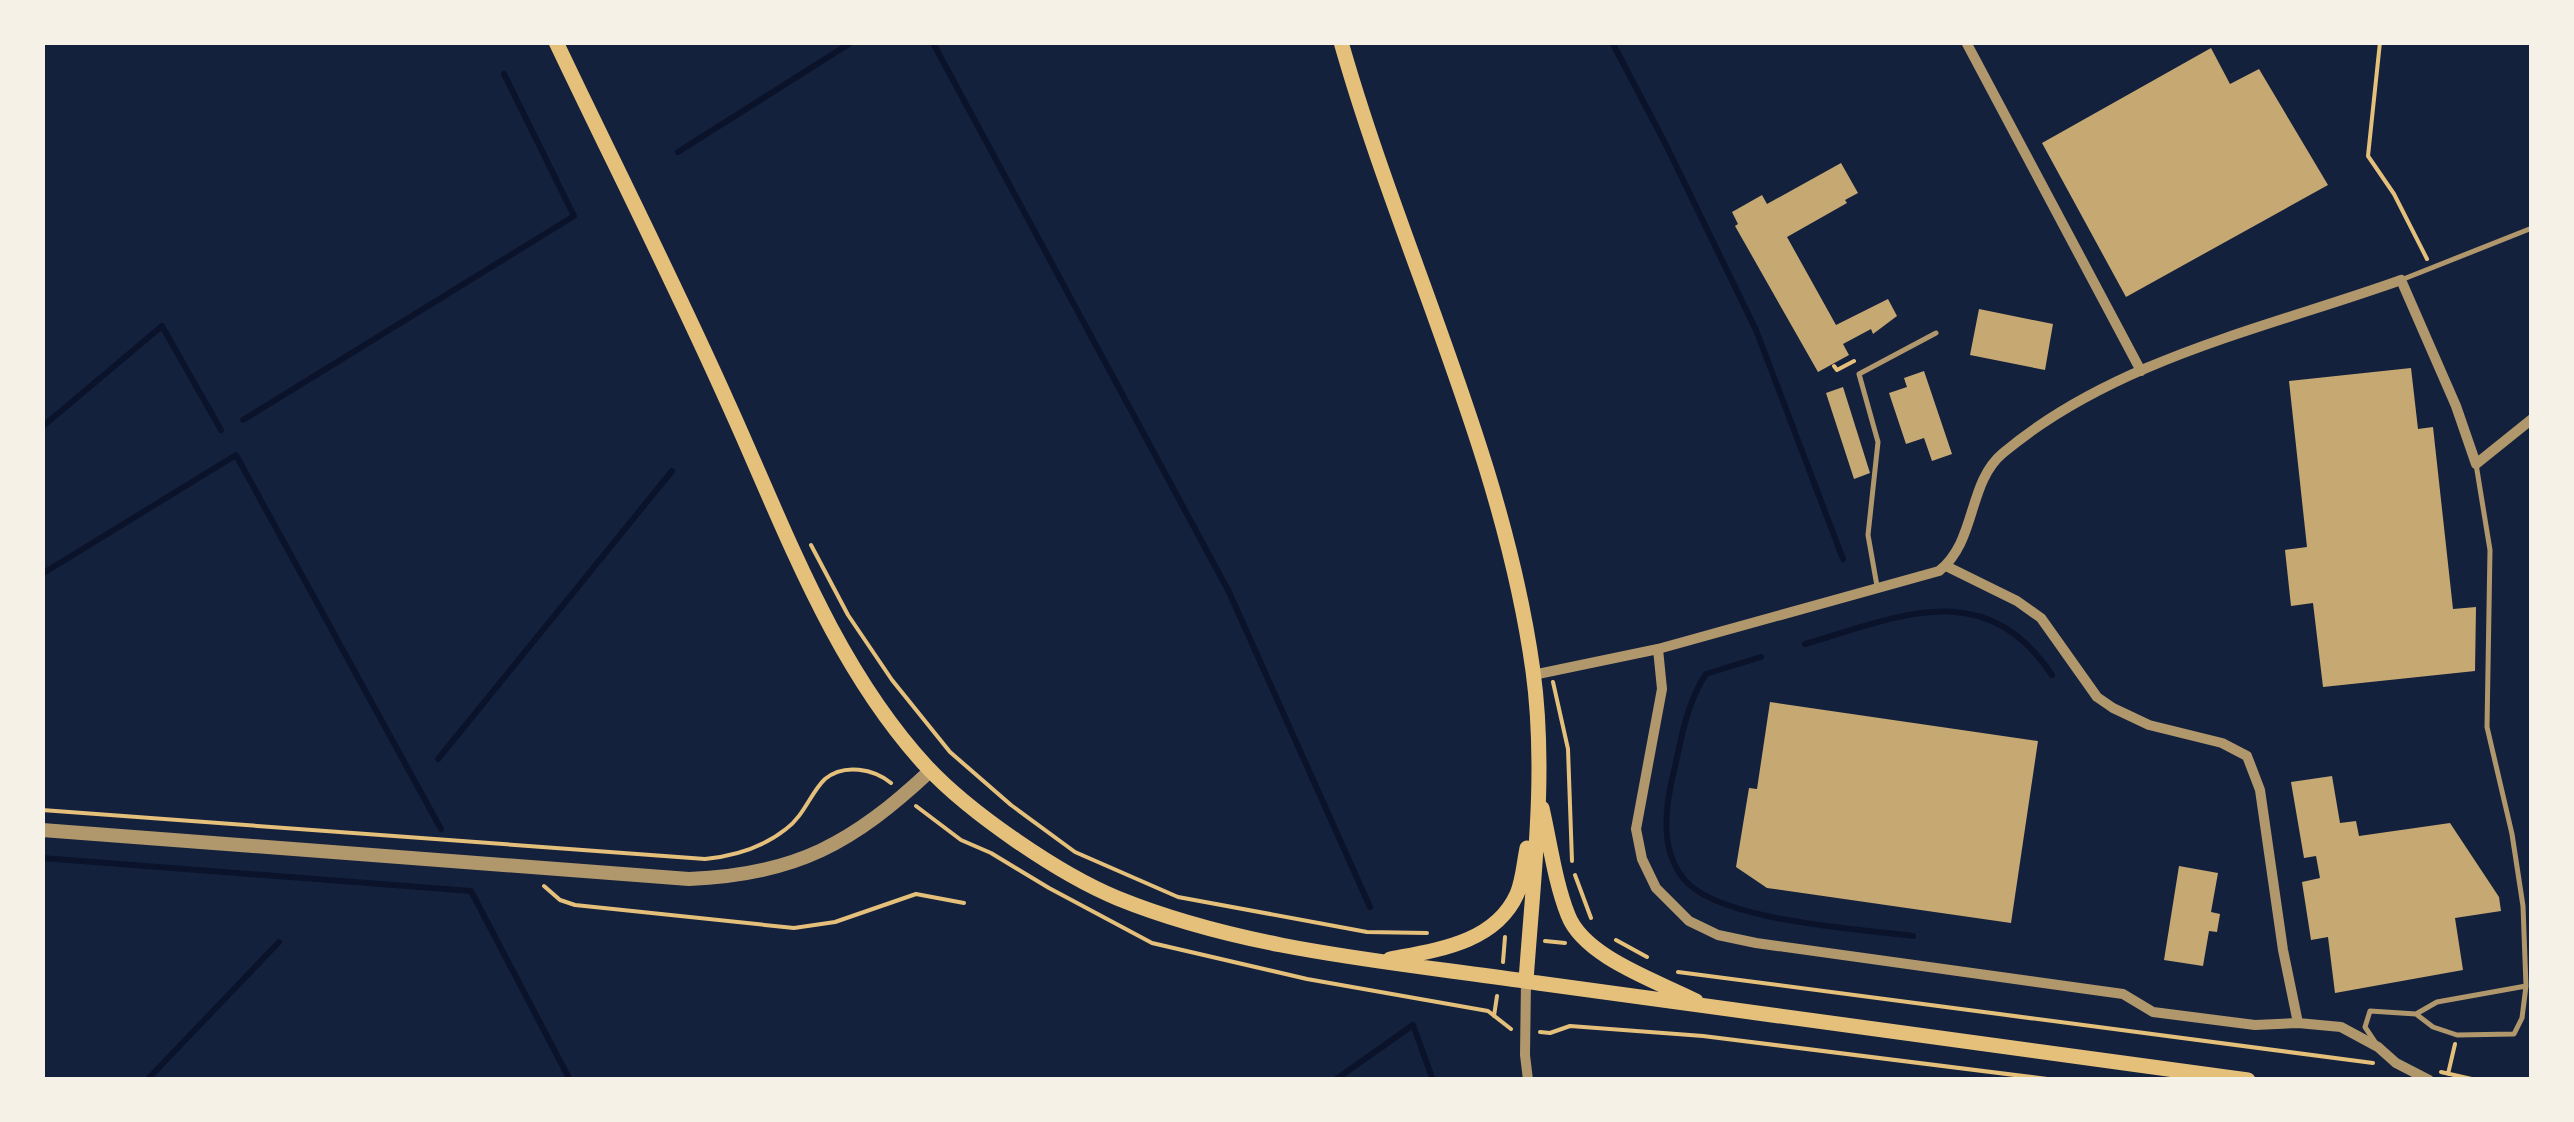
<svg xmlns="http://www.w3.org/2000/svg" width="2574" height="1122" viewBox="0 0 2574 1122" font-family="Helvetica,sans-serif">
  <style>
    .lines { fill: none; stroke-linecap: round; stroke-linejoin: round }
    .stream { stroke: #0b132b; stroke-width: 6 }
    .building { fill: #c6a872 }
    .path { stroke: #e5c07b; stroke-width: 4 }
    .service { stroke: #b1986c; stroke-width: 5 }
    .minor { stroke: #b1986c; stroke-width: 10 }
    .tertiary { stroke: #b1986c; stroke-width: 14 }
    .secondary { stroke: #e5c07b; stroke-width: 15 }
  </style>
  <rect width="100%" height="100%" fill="#14213d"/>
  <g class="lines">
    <path class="stream" d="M1612 42 1665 143 1756 330 1843 559
      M933 43 1229 592 1370 907
      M678 152 852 42
      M243 420 574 216 504 74
      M42 427 162 326 221 430
      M42 574 236 455 441 829
      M1805 644C1900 616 1985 575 2052 675
      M1761 657 1706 674C1686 704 1681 741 1673 775 1665 809 1660 851 1684 879 1717 921 1859 929 1913 936
      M438 759 672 471
      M42 858 471 891 570 1080
      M147 1080 279 942
      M1335 1080 1413 1025 1433 1080"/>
  </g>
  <path class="building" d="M2211 48 2230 84 2259 69 2328 185 2126 297 2042 143Z
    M1841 163 1858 193 1845 200 1847 203 1787 237 1836 325 1888 299 1897 316 1873 334 1871 329 1843 344 1849 355 1818 372 1735 226 1738 224 1732 212 1762 195 1767 204Z
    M1979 309 2053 324 2045 370 1970 355Z
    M2411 368 2418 429 2433 427 2453 609 2476 607 2475 671 2323 687 2313 603 2291 606 2285 550 2307 547 2289 381Z
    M1924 371 1952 454 1932 461 1924 438 1906 444 1889 393 1907 387 1904 378Z
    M1843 387 1870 473 1854 479 1826 393Z
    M1770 702 2038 741 2011 923 1767 888 1736 867 1749 788 1757 789Z
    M2332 776 2340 823 2356 821 2359 836 2450 823 2499 897 2501 911 2455 918 2463 970 2335 993 2328 937 2311 940 2302 882 2320 878 2316 856 2304 858 2291 782Z
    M2179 866 2218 873 2211 912 2220 914 2217 932 2209 931 2203 966 2164 960Z"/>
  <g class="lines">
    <path class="path" d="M2380 42 2368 156 2394 194 2427 259
      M1834 366 1837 370 1854 361
      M811 545 848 615 892 680 950 752 1011 805 1075 852 1178 897 1367 932 1427 933
      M1553 682 1568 749 1572 861
      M916 806 961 840 991 853 1049 888 1152 943 1307 979 1488 1011 1511 1029
      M42 810 705 859C734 856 762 848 786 829 804 816 811 792 825 779 844 763 874 769 891 783
      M1575 875 1591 918
      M544 886 560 900 575 905 794 928 835 922 916 894 964 903
      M1616 940 1647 957
      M1545 941 1565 943
      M1503 962 1505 937
      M1678 972 2373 1063
      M1494 1016 1497 996
      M1540 1032 1550 1033 1570 1026 1703 1036 2055 1080
      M2441 1072 2476 1080
      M2448 1074 2455 1044"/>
    <path class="service" d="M2401 280 2532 228
      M1877 586 1868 535 1878 442 1859 374 1936 333
      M2416 1014 2437 1002 2526 986
      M2375 1042 2365 1027 2370 1011 2416 1014 2433 1027 2457 1035 2514 1034 2522 1018 2526 986 2523 906 2512 834 2487 727 2490 550 2476 464"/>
    <path class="minor" d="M1966 42 2141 371
      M1946 566 2017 601 2041 618 2097 697 2113 708 2149 725 2222 743 2247 756 2260 790 2283 950 2298 1023
      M1658 649 1662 689 1636 829 1642 859 1656 888 1689 921 1718 935 1756 943 2123 994 2153 1012 2255 1025 2298 1023 2341 1027 2378 1047 2396 1063 2429 1080
      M1533 675 1658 649 1939 571C1977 541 1967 483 2003 453 2115 359 2267 328 2401 280L2456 406 2476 464 2532 419
      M1526 981 1525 1055 1528 1080"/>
    <path class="tertiary" d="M42 830 689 879C796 875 853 843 930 771"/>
    <path class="secondary" d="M556 42C613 162 673 280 727 401 784 526 832 664 927 767 970 813 1059 874 1117 898 1250 952 1397 962 1538 983 1774 1017 2011 1048 2248 1080
      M1341 42C1401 253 1503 454 1533 671 1547 773 1533 879 1526 981
      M1542 808C1550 843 1555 882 1568 915 1584 957 1657 981 1696 1001
      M1390 959C1437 950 1495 943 1517 894 1523 880 1524 862 1527 848"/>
  </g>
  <rect width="2574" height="1122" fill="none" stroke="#f6f1e7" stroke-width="90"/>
</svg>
